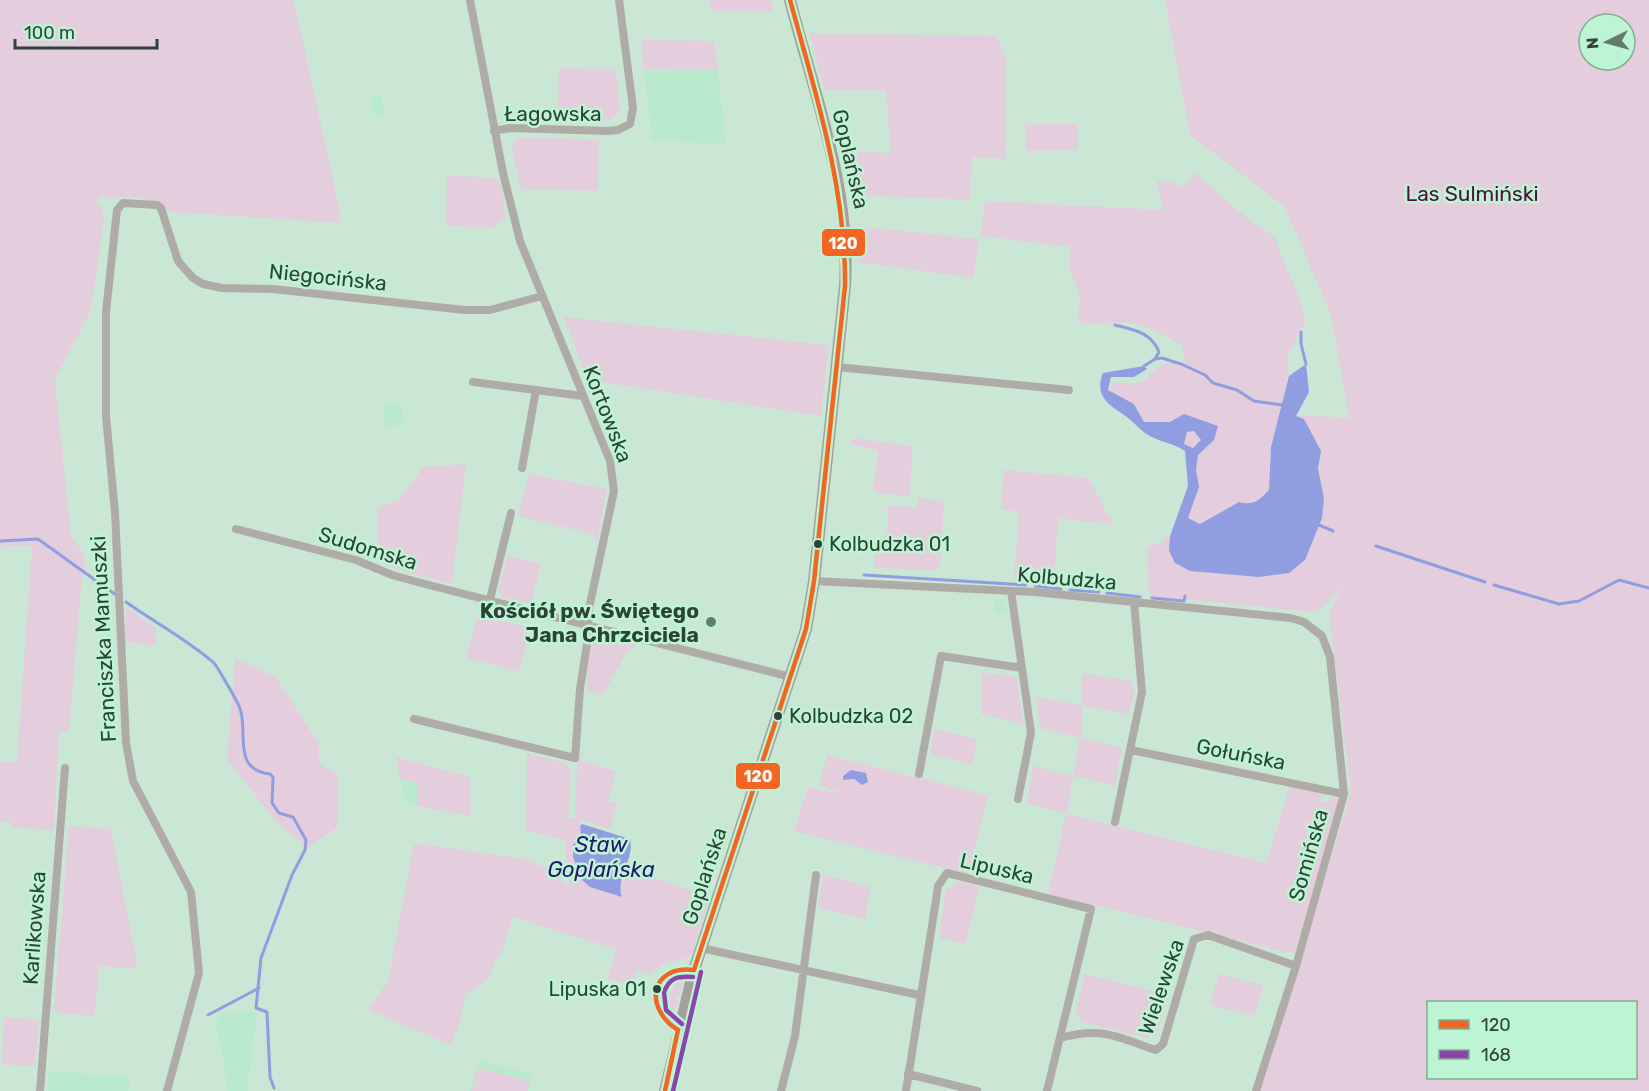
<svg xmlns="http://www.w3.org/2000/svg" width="1649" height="1091" viewBox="0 0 1649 1091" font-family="Rubik,sans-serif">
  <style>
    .built { fill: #baeace }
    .green { fill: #e4cede; fill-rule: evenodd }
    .water { fill: #919de1; fill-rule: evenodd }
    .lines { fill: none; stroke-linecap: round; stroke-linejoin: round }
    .stream { stroke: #919de1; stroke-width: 3 }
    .street { stroke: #afaca7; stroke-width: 8 }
    .secondary { stroke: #a5a09b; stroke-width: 12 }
    .bus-1-casing { stroke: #bdf4d4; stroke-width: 9 }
    .bus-2-casing { stroke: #bdf4d4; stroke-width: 9 }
    .bus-1 { stroke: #f26522; stroke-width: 4.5 }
    .bus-2 { stroke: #8e44ad; stroke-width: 4.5 }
    .bus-dot { fill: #2c4336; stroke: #bdf4d4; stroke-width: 2 }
    .poi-dot { fill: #637c6e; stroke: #bdf4d4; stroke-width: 2 }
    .labels { text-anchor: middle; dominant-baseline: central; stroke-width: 5; stroke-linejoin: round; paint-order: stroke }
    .bus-label { font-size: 20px; fill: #2c4336; stroke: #bdf4d4; text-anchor: start }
    .street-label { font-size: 21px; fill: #2c4336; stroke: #bdf4d4 }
    .park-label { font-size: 21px; fill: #4f0e40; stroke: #bdf4d4 }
    .poi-label { font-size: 21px; font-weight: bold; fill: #2c4336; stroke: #bdf4d4; text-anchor: end }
    .water-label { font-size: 22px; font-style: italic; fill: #241673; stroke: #bdf4d4 }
    .line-badge { stroke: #bdf4d4; stroke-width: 2 }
    .badge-label { font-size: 16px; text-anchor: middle; font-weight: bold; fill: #fff }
  </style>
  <rect width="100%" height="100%" fill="#cae7d6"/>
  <path class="built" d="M644 69 718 70 726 144 652 141Z
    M382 96 384 114 372 115 370 98Z
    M384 404 402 407 403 425 384 426Z
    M993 600 1003 601 1007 613H995Z
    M400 779 417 783V806L405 803Z
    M257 1011 247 1091H227L222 1050 215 1023 221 1015Z
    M479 1060 533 1074 529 1091H470Z
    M49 1071 130 1077 129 1091H48Z"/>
  <path class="green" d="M0 0H294L341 217 340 223 169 212C153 193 122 199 99 196L96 203 102 207 104 222 90 313 55 379 71 536 84 553 85 573 82 576 69 732H59L54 830 11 827V822L0 821V762H17L32 546 0 547Z
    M710 0H771L774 11H711Z
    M1165 0H1649V1091H1260L1351 792 1329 613 1342 587 1323 607 1312 612 1149 596 1147 546 1162 543 1166 535 1170 536C1169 564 1182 574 1210 571L1324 498 1318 469 1321 457 1319 443 1311 435 1304 419 1296 415 1349 418 1331 315 1285 207 1190 135ZM1589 24H1625V60H1589ZM1428 1002H1636V1078H1428Z
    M810 33 997 36 1006 59 1005 159 972 157 970 200 852 195 840 151 891 153 886 91 824 90Z
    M641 40 714 41 718 70 644 69Z
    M559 68 616 69 620 111 612 120 558 119Z
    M1025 124H1078V150L1026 151Z
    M518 137 599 140 598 191 521 189 511 147Z
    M1194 172 1248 219 1274 236 1300 300 1305 322 1288 355 1289 376 1271 447 1269 490C1259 500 1254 506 1239 503L1199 524 1188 518 1199 488 1196 470 1198 455 1214 440 1184 414 1170 422H1144L1134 404 1108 390 1116 382 1132 384 1145 380C1154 366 1167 363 1182 361L1185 357 1182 345C1163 336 1150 325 1129 323 1111 321 1094 327 1078 322L1080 295 1069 268 1070 247 980 236 985 201 1163 210 1157 181H1171L1179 186 1187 183Z
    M447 175 496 178 502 185 505 218 498 222 495 228 446 226Z
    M875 228 979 239 973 278 857 262V229Z
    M564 317 829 345 821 416 588 380Z
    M1183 439a9 9 0 1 1 18 0a9 9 0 1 1-18 0Z
    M853 438 913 446 909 497 873 492 878 450 851 445Z
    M466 464 452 584 386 566 378 560 377 508 401 498 423 467Z
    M1004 470 1089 478 1113 525 1058 518 1054 583 1014 577 1019 512 1001 509Z
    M529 474 607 489 597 544 593 534 518 516Z
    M918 498 944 501 940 565 934 571 874 567 876 544 887 534 888 505 917 507Z
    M507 556 541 564 531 604 503 598 498 590Z
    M126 607 156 628V646L127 642 124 638Z
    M478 615 531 628 519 672 466 658Z
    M597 636 636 644V647L628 650 603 695 587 691 588 657 594 638Z
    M235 659 276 677 319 744V764L337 774V828L308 847 278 824 227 759Z
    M982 672 1016 677 1024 724 981 714Z
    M1082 673 1132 681 1134 693 1129 714 1082 706 1081 738 1122 748 1115 786 1073 776 1067 814 1266 863 1290 786 1322 794 1320 801 1328 803 1331 796 1337 798V813L1295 954 1048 894 1066 814 1027 804 1033 766 1073 776 1080 738 1040 728 1036 697 1081 705Z
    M935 729 977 739 972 765 930 754Z
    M580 749 581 761 616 771 608 801 618 803 610 829 582 820 580 826 590 886 622 897 620 883 626 868 710 897 692 955C677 966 668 955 651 975L636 969 634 987 608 979 616 949 512 917 502 953 494 962 490 978 465 994 461 1019 451 1045 368 1010 388 981 414 843 526 859 551 870 571 889 565 874 566 841 526 830 527 753 565 763 571 770 568 817 575 818 577 762Z
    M827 755 988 795 968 874 794 831 808 787 836 793 837 791 819 786Z
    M396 757 470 777 471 816 417 806V783L400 779Z
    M69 826 111 829 137 964 136 969 99 966 95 1013 92 1016 57 1013 54 1010Z
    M823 875 871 887 865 919 818 908Z
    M960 881 979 886 966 944 939 938 946 890Z
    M679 972 685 976 679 997 675 999 679 1001 671 1021 663 1011Z
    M1085 974 1169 995 1158 1032 1148 1038 1082 1022 1076 1012Z
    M1219 974 1263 985 1255 1016 1210 1005Z
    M4 1017 39 1020 35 1067 2 1064Z
    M477 1068 530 1081 527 1091H472Z"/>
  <path class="water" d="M1306 364 1309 392 1296 416 1304 419 1321 451 1318 469 1324 498 1322 518 1305 560 1289 573 1259 577 1190 571 1175 563 1169 551 1170 536 1188 486 1185 451C1175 444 1165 443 1154 438 1141 433 1135 422 1124 415 1108 404 1094 396 1103 373L1144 366 1147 369 1134 377H1111L1108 390 1134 404 1144 422H1170L1184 414 1218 426 1214 440 1198 455 1196 470 1199 487 1188 518 1200 524 1239 502C1254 506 1259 500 1269 490L1271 447 1289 376ZM1194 431 1201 440 1193 448 1184 444 1187 432Z
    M851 770 866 773 868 782 862 785 854 779 843 780V776Z
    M582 824 630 839C635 860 615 876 622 897L590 887 582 880 573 857V845L581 833 580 826Z"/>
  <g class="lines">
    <path class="stream" d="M1115 325C1134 330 1151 332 1159 352L1155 359 1144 366
      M1301 332V344L1306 364
      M1155 359 1162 358 1181 364 1205 375 1213 383 1237 390 1254 401 1282 405
      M1319 525 1333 531
      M0 541 38 539 116 595
      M1376 546 1485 582
      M864 575 1026 585
      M1494 585 1559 604 1579 601 1619 580 1649 588
      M1035 586 1061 589
      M1070 590 1099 592
      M1107 593 1140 597
      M1152 598 1184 601 1185 596
      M126 602C154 622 188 640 214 663 217 666 234 696 237 702 252 727 228 769 270 774L273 777 272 803 279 813 293 817 306 840 305 850 292 875 261 958 256 1008 267 1012 270 1077 274 1088
      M208 1015 259 988"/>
    <path class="street" d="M494 131 510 128 608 131 618 130 630 124 633 108 619 0
      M837 367 1069 390
      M473 382 583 396
      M522 468 536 390
      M236 529 356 560 392 575 421 583 791 677
      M814 581 1035 592 1291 618 1304 622 1322 636 1330 657 1344 794 1296 966 1256 1091
      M490 599 511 513
      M414 719 575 758 580 689 589 631 588 613 614 491 610 461 520 241 503 173 470 0
      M1131 750 1344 794
      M919 774 941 656 1022 668 1011 591
      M1018 799 1031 733 1022 668
      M1115 822 1142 692 1134 602
      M701 948 919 995
      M1060 1038C1102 1026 1117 1037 1156 1050L1163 1044 1194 939 1208 935 1296 966
      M908 1074 977 1091
      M40 1091 65 768
      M167 1091 199 973 191 892 133 781 126 743 115 513 106 416V312L117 210 123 203 157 205 161 208 178 261 193 278 203 284 222 288 273 289 464 310H490L542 296
      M781 1091 795 1036 816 875
      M906 1091 936 900 938 886 947 873 1091 909 1047 1091"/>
    <path class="secondary" d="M665 1091 694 970 806 629 814 581 845 286C851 188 814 94 790 0"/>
    <defs>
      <path id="bus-1" d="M694 970 806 629 814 581 845 286C846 187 816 95 790 0
        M678 1030C644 1009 649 965 694 970
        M665 1091 678 1030"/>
      <path id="bus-2" d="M682 1024 666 1010 664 992C670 977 678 976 693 977
        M673 1091 701 972"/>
    </defs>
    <use href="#bus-1" class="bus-1-casing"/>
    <use href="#bus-2" class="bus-2-casing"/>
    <use href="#bus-1" class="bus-1"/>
    <use href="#bus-2" class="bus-2"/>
  </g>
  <g class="bus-dot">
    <circle cx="818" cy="544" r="5"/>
    <circle cx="778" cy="716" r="5"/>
    <circle cx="657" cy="989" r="5"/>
  </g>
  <circle class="poi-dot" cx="711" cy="622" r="6"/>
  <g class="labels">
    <g class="bus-label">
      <text x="829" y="544">Kolbudzka 01</text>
      <text x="789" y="716">Kolbudzka 02</text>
      <text x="646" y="989" text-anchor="end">Lipuska 01</text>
    </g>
    <g class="street-label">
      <text x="553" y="113">Łagowska</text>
      <text transform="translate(851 159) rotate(77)">Goplańska</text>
      <text transform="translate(328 277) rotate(6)">Niegocińska</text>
      <text transform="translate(608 414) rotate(69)">Kortowska</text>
      <text transform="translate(368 548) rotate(17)">Sudomska</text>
      <text transform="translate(1067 578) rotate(5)">Kolbudzka</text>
      <text transform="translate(103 639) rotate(-93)">Franciszka Mamuszki</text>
      <text transform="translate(1241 754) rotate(11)">Gołuńska</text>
      <text transform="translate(1308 855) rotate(-74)">Somińska</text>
      <text transform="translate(997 868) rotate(13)">Lipuska</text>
      <text transform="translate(704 876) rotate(-72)">Goplańska</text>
      <text transform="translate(34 928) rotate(-86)">Karlikowska</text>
      <text transform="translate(1161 987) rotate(-71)">Wielewska</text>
    </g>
    <g class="park-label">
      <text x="1472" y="193">Las Sulmiński</text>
    </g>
    <g class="poi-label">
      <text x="699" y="610">Kościół pw. Świętego<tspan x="699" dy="24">Jana Chrzciciela</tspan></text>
    </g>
    <g class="water-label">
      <text x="601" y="844">Staw<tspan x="601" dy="25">Goplańska</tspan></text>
    </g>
  </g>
  <g class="line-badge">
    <rect x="821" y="228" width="45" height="29" rx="6" fill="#f26522"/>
    <rect x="735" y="762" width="46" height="28" rx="6" fill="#f26522"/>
  </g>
  <g class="badge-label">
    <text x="843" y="249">120</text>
    <text x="758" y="782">120</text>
  </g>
  <rect x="1427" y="1001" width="210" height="78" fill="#bdf4d4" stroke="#83ad95" stroke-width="1.5"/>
  <rect x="1439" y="1020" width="30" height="9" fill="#f26522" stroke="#83ad95" stroke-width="1.5"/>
  <text x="1481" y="1031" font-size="18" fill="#2c4336">120</text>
  <rect x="1439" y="1050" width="30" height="9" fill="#8e44ad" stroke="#83ad95" stroke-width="1.5"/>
  <text x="1481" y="1061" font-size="18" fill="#2c4336">168</text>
  <g transform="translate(1607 42) rotate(265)"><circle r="28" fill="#bdf4d4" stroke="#83ad95" stroke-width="1.5"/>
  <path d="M0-4.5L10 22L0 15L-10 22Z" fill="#637c6e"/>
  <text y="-9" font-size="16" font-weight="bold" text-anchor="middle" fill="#2c4336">N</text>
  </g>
  <path d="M15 39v9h142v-9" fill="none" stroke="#2c4336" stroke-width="3"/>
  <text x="24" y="39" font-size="18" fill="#2c4336" stroke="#bdf4d4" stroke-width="4.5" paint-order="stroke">100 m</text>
</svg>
